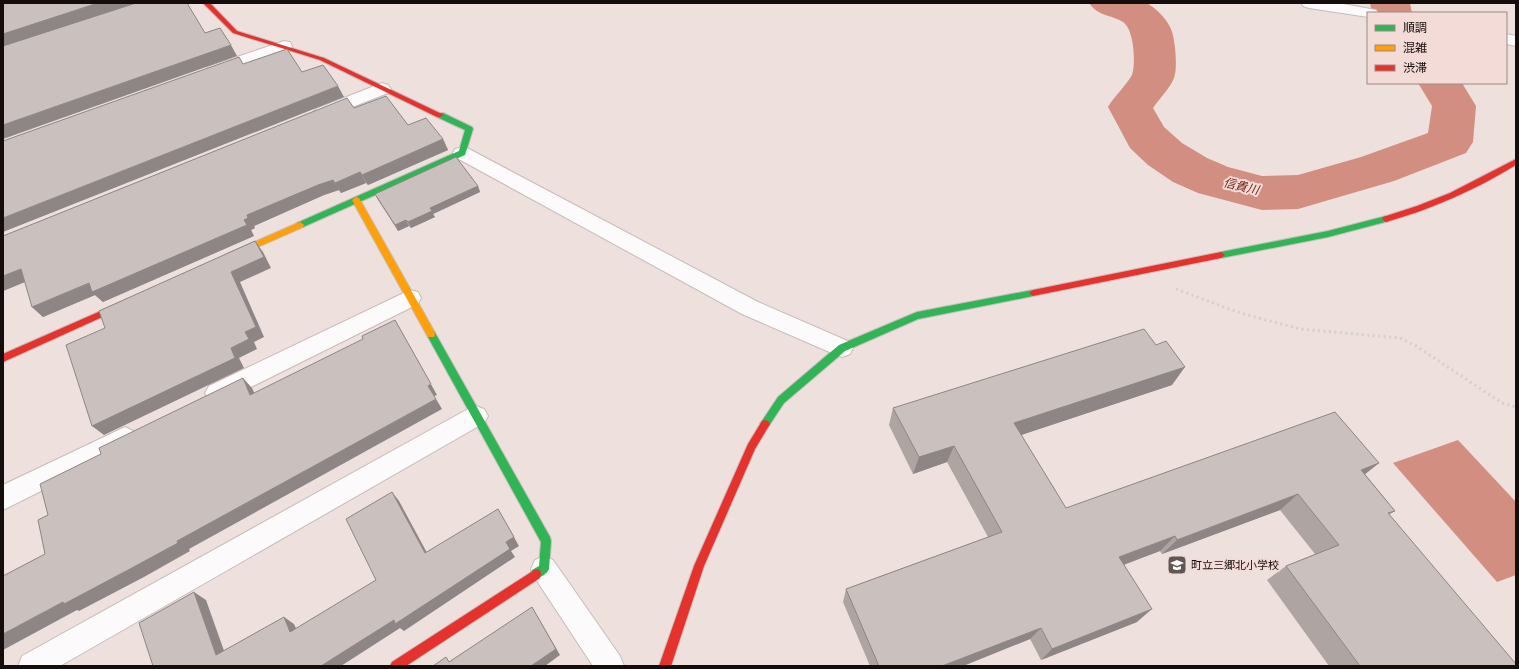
<svg xmlns="http://www.w3.org/2000/svg" width="1519" height="669" viewBox="0 0 1519 669" font-family="'Source Sans 3','Noto Sans JP',sans-serif">
  <style>
    .water { fill: #d28f81 }
    .lines { fill: none; stroke-linecap: round; stroke-linejoin: round }
    .river { fill: #d28f81; fill-rule: evenodd }
    .street-casing { stroke: #c6bcba; stroke-width: 2 }
    .fast-casing { stroke: #c6bcba; stroke-width: 2 }
    .slow-casing { stroke: #c6bcba; stroke-width: 2 }
    .jam-casing { stroke: #c6bcba; stroke-width: 2 }
    .path { stroke: #d4d0cf; stroke-width: 3; stroke-dasharray: 2 3.5; stroke-linecap: butt }
    .street { fill: #fcfafa; fill-rule: evenodd }
    .fast { fill: #30b455; fill-rule: evenodd }
    .slow { fill: #ff9f0a; fill-rule: evenodd }
    .jam { fill: #e5322d; fill-rule: evenodd }
    .wall { fill: #aea5a3 }
    .shaded-wall { fill: #8d8685 }
    .building { fill: #cac0be; stroke: #8d8685 }
    .labels { text-anchor: middle; dominant-baseline: central; stroke-width: 4; stroke-linejoin: round; paint-order: stroke }
    .poi-label { font-size: 11px; fill: #140d0c; stroke: #f3dcd7; text-anchor: start }
    .water-label { font-size: 12px; font-style: italic; fill: #6c190a; stroke: #f3dcd7 }
  </style>
  <rect width="100%" height="100%" fill="#ede0dd"/>
  <path class="water" d="M1458 440 1516 502V575L1497 582 1393 463Z"/>
  <g class="lines">
    <path class="river" d="M1089 3H1146C1155 7 1167 19 1171 29 1175 38 1178 68 1174 78 1170 88 1160 98 1153 108L1164 127 1182 143 1207 158 1228 167 1262 176 1298 175 1361 157 1428 133 1432 106 1418 83H1462L1476 106 1473 142 1466 153 1394 181 1298 209 1262 210 1198 193 1173 182 1148 165 1130 148 1108 107C1113 98 1128 83 1132 75 1136 63 1134 29 1123 22 1110 14 1099 17 1089 3Z
      M1370 3H1410L1412 13H1372Z"/>
    <defs>
      <path id="street" d="M1301 3H1338L1376 10 1378 13H1368V17L1309 8 1303 6Z
        M1506 34 1516 36V46L1506 44Z
        M284 41 290 42 292 46 290 50 214 76 208 75 206 71 208 67Z
        M382 83 388 85 391 89 388 93 322 119 316 117 313 113 316 109Z
        M462 147 469 149 758 302 850 342 853 348 850 354 842 357 834 354 742 314 455 157 453 153 455 149Z
        M410 290 418 292 421 298 418 304 225 400 217 403 209 400 205 393 209 386Z
        M476 406 484 409 488 416 484 423 60 666H18L22 656 468 409Z
        M125 427 133 431 137 438 133 445 3 510V485Z
        M544 556 553 560 620 656 624 666H593L535 578 531 569 535 560Z"/>
      <path id="fast" d="M437 113H443L472 127 473 129 465 155 303 227H297L296 225 297 223 459 151 465 130 437 117Z
        M1386 216 1389 217 1390 219 1389 221 1328 237 1221 258 1217 255 1221 252 1328 231Z
        M1033 290 1037 293 1033 296 918 319 845 351 784 403 768 427 765 428 762 427 760 424 778 397 839 345 917 312Z
        M431 330 434 331 550 537 551 541 549 569C547 574 541 577 536 579L532 578 531 574 532 570 539 566 541 542 428 337 427 334 428 331Z"/>
      <path id="slow" d="M356 197 359 198 434 331 435 334 434 337H428L352 200Z
        M300 222 304 225 303 227 233 258 230 259 226 256 227 254Z"/>
      <path id="jam" d="M203 3H210L237 31 324 58 444 115 440 117H437L320 60 233 33Z
        M1516 159V165C1475 190 1432 209 1386 222L1382 219 1383 217 1417 206 1450 193Z
        M1221 252 1225 255 1221 258 1033 296 1029 293 1033 290Z
        M128 299 132 302 131 304 3 362V354Z
        M765 420 768 421 770 424 755 449 704 566 671 666H659L694 566 748 444 762 421Z
        M536 569 540 570 541 574 540 578 406 666H390L392 662Z"/>
    </defs>
    <use href="#street" class="street-casing"/>
    <use href="#fast" class="fast-casing"/>
    <use href="#slow" class="slow-casing"/>
    <use href="#jam" class="jam-casing"/>
    <path class="path" d="M1176 289 1240 313 1300 329 1400 338 1416 346 1502 403 1516 407"/>
    <use href="#street" class="street"/>
    <use href="#fast" class="fast"/>
    <use href="#slow" class="slow"/>
    <use href="#jam" class="jam"/>
  </g>
  <path class="wall" d="M354 108 408 125 443 139 448 150 368 185 366 183 341 193 339 190 324 195 254 226 255 228 251 230 254 236 103 302 95 295 43 317 32 307 25 282 3 291V236Z
    M478 186 480 192 433 214 435 217 411 228 409 226 398 231 378 200 375 194Z
    M1156 345 1172 385 1021 435 1066 508 1379 463 1365 474 1395 511 1389 515 1516 666H1329L1267 580 1286 566 1315 554 1280 510 1162 554 1160 551 1124 565 1137 622 1041 660 1030 639 963 666H870L843 602 846 589 988 537 947 462 913 474 889 425 893 408Z"/>
  <path class="shaded-wall" d="M98 3H139L3 47V34Z
    M231 45 237 56 3 139V125Z
    M338 86 344 97 3 232V218Z
    M443 139 448 150 368 185 362 175Z
    M360 172 366 183 341 193 335 183Z
    M333 180 339 190 324 195 254 226 255 228 251 230 254 236 103 302 95 295 43 317 32 307 244 220 247 215 318 185Z
    M478 186 480 192 433 214 435 217 411 228 408 222 430 208Z
    M406 220 409 226 398 231 395 225Z
    M255 241 263 252 271 268 240 282 264 337 254 342 257 349 239 358 244 368 104 435 92 426 231 348 245 332 231 272Z
    M21 269 32 279 3 291V276Z
    M395 320 437 395 434 396 428 386Z
    M1185 367 1172 385 1006 440 1014 423Z
    M243 378 252 388 260 405 250 395Z
    M436 399 442 409 189 549 190 551 144 577 79 611 77 610 3 650V634L177 541Z
    M954 446 947 462 913 474 919 457Z
    M1379 463 1359 479 1361 470Z
    M392 492 399 501 432 562 425 553Z
    M1298 494 1280 510 1162 554 1177 540Z
    M498 509 519 546 511 551 515 557 404 631 400 628 341 666H321L506 542Z
    M1175 536 1160 551 1106 571 1119 557Z
    M194 592 206 600 228 662 216 655Z
    M532 607 560 655 545 666H531Z
    M1152 609 1137 622 1041 660 1052 649Z
    M284 617 294 624 301 639 290 632Z
    M1041 628 1030 639 963 666H942Z"/>
  <path class="building" d="M3 3H98L3 34Z
    M136 3H187L205 33 220 28 231 45 3 125V46Z
    M287 49 302 72 323 65 338 86 3 218V141L239 57 243 64Z
    M386 96 408 125 426 118 443 139 362 175 360 172 335 183 333 180 318 185 247 215 248 218 244 220 247 225 92 292 89 283 32 307 21 269 3 276V236L347 98 354 108Z
    M456 157 478 186 430 208 432 211 408 222 406 220 395 225 375 194Z
    M255 241 264 257 231 272 256 327 245 332 249 339 231 348 235 358 92 426 66 345 105 328 99 311Z
    M395 320 431 384 428 386 436 399 177 541 178 543 130 569 64 604 63 602 3 634V576L45 554 38 520 48 515 40 484 101 454 99 448 243 378 250 395 363 339 362 336Z
    M1144 329 1156 345 1166 341 1185 367 1014 423 1066 508 1335 412 1379 463 1361 470 1395 511 1388 513 1516 664V666H1360L1286 566 1339 545 1298 494 1177 540 1175 536 1119 557 1152 609 1052 649 1041 628 942 666H879L846 589 1002 532 954 446 919 457 893 408Z
    M392 492 425 553 498 509 514 537 506 542 510 549 395 624 394 620 321 666H153L139 623 194 592 216 655 284 617 290 632 376 580 346 519Z
    M532 607 556 649 531 666H433L446 657 449 662Z"/>
  <defs>
    <symbol id="school-square" viewBox="-11 -11 22 22"><rect x="-9" y="-9" width="18" height="18" rx="4" fill="#605755" stroke="#f3dcd7"/><path d="M0-5L7-2L0 1L-7-2ZM-4 1L0 2.5L4 1V4Q0 6-4 4Z" fill="#fff"/></symbol>
  </defs>
  <g fill-rule="evenodd">
    <use href="#school-square" x="1166" y="554" width="22" height="22"/>
  </g>
  <g class="labels">
    <g class="poi-label">
      <text x="1191" y="565">町立三郷北小学校</text>
    </g>
    <g class="water-label">
      <text transform="translate(1241 187) rotate(13)">信貴川</text>
    </g>
  </g>
  <rect width="1519" height="669" fill="none" stroke="#140d0c" stroke-width="8"/>
  <rect x="1367" y="12" width="140" height="72" fill="#f3dcd7" stroke="#9a8986"/>
  <rect x="1375" y="25" width="20" height="6" fill="#30b455" stroke="#9a8986"/>
  <text x="1403" y="32" font-size="12" fill="#140d0c">順調</text>
  <rect x="1375" y="45" width="20" height="6" fill="#ff9f0a" stroke="#9a8986"/>
  <text x="1403" y="52" font-size="12" fill="#140d0c">混雑</text>
  <rect x="1375" y="65" width="20" height="6" fill="#e5322d" stroke="#9a8986"/>
  <text x="1403" y="72" font-size="12" fill="#140d0c">渋滞</text>
</svg>
